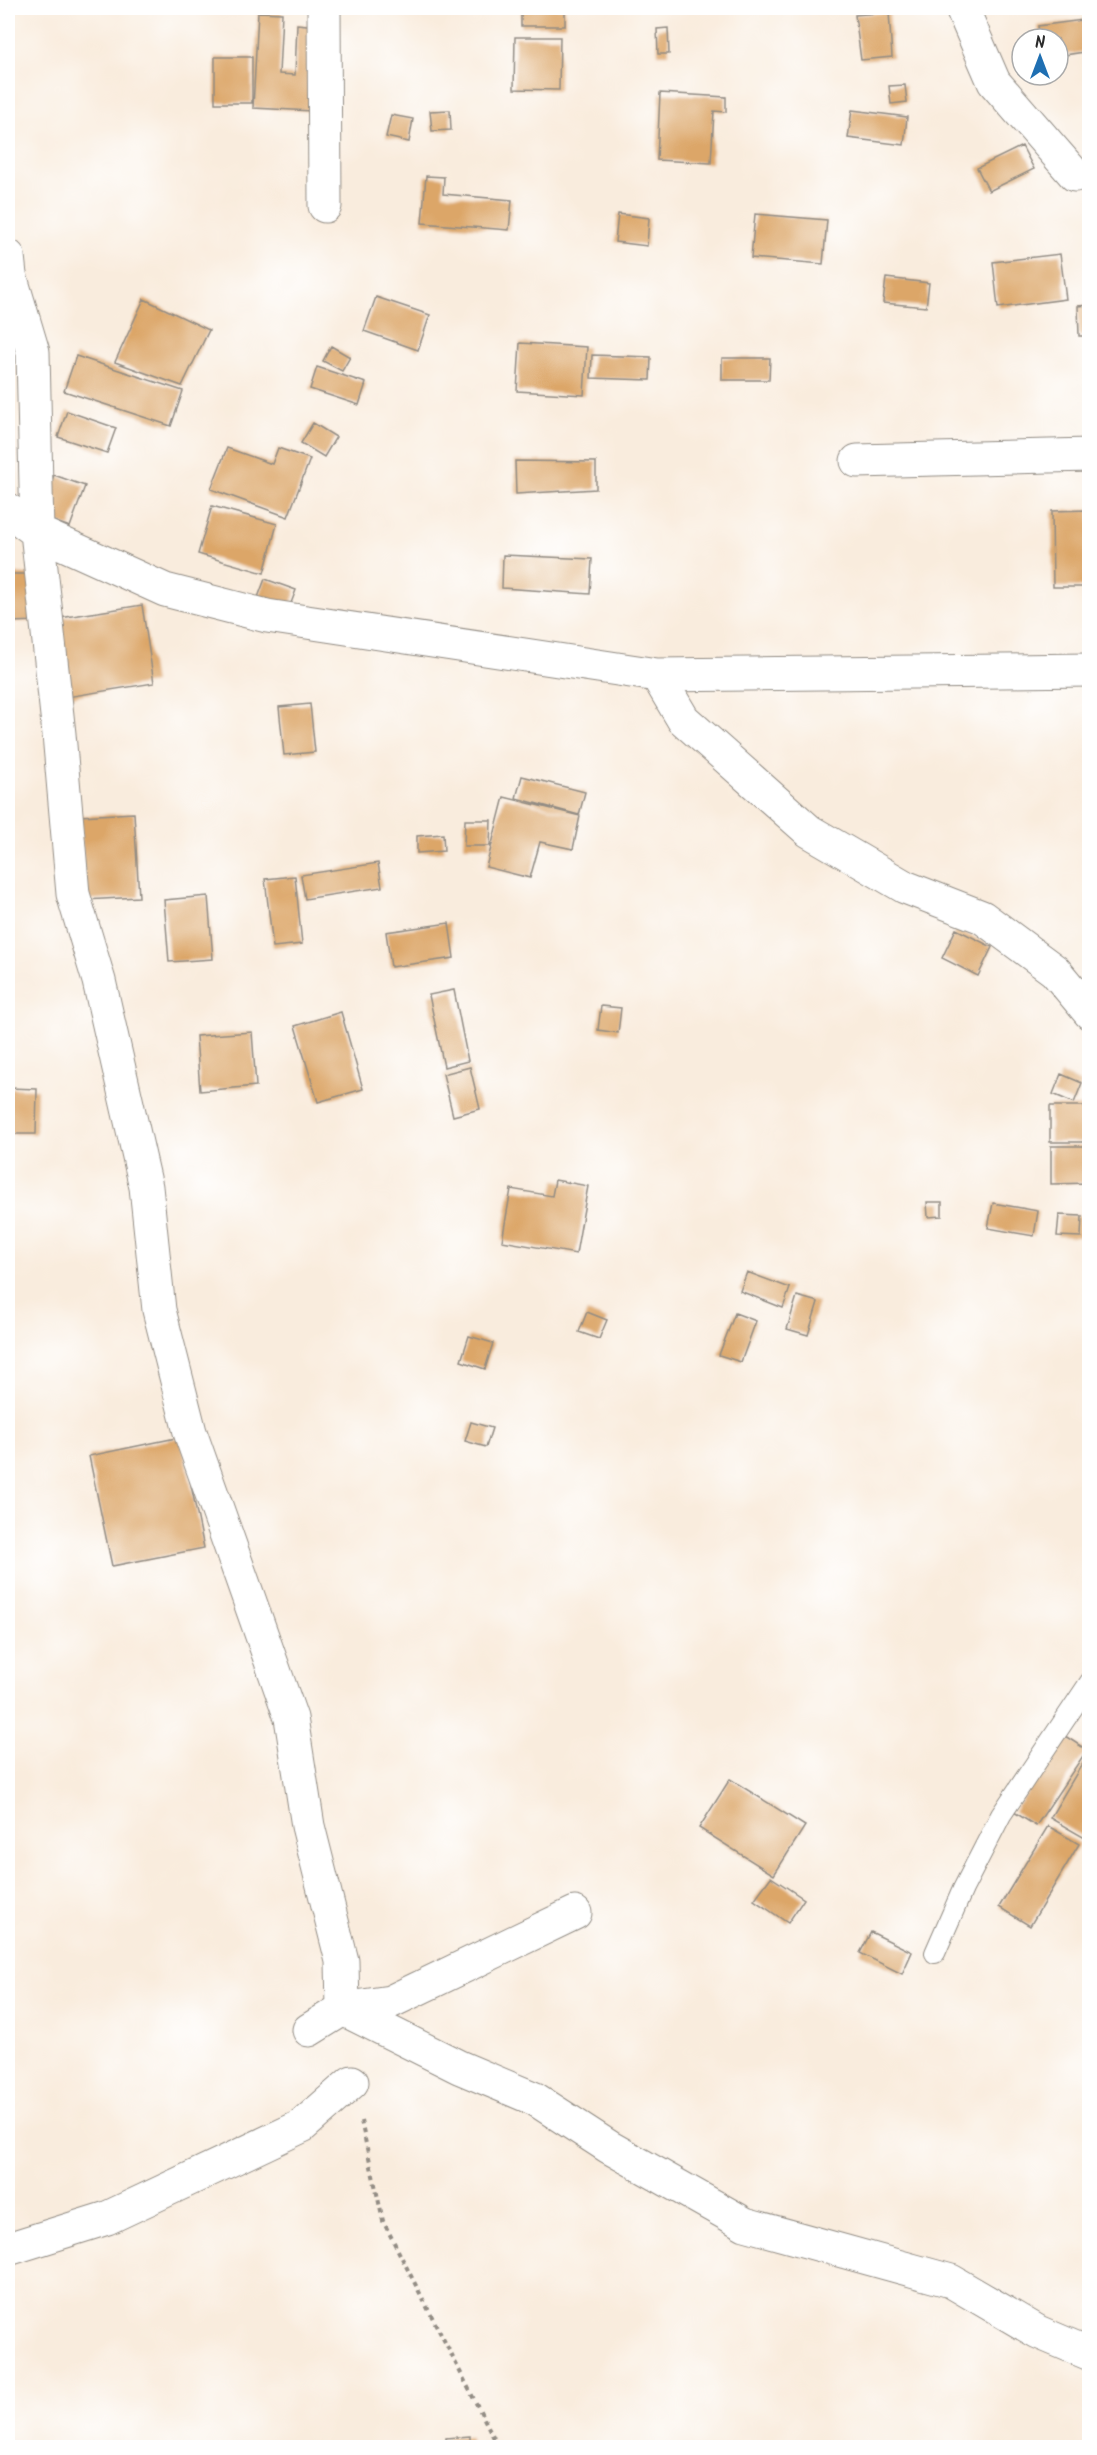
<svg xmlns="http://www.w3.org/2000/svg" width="1097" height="2455" viewBox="0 0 1097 2455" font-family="Kalam,sans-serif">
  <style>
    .building { fill: #dca668 }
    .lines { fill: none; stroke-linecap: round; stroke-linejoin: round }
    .lane-casing { stroke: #928c84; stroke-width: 22 }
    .street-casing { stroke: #928c84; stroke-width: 35 }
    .path { stroke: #928c84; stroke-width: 4; stroke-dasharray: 4.5 4.5; stroke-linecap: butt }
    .lane { stroke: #fff; stroke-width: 20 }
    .street { stroke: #fff; stroke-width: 33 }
  </style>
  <rect width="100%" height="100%" fill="#fff"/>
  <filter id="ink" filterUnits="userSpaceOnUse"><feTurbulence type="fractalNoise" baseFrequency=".0167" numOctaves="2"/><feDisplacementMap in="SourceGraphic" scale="12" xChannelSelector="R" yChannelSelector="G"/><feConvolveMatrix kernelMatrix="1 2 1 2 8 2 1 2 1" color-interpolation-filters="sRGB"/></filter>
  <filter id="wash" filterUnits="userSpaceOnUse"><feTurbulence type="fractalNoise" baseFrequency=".008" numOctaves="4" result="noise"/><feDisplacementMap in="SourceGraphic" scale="24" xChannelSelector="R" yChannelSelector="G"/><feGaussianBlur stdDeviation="1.35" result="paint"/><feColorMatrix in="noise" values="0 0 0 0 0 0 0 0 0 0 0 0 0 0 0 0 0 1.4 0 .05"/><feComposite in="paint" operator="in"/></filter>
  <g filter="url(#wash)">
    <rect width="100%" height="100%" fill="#f9ecdd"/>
    <g id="blocks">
      <path class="building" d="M521 8H565V26H521Z
        M258 12 282 13 279 74 295 75 297 24 317 26 313 111 253 108Z
        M889 12 892 57 861 60 855 15Z
        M1090 19V51L1058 56V39H1040L1038 26Z
        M668 28 669 54H658L657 29Z
        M515 37H560L559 90 514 89Z
        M215 57H252V103H215Z
        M905 85 907 102 891 104 889 86Z
        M660 93 726 97V112L714 111 711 163 657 160Z
        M450 110 451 130 432 131 430 111Z
        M852 110 907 117 904 145 848 138Z
        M391 115 413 119 409 142 386 137Z
        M1022 146 1034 169 989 191 977 168Z
        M426 176 444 177 443 194 512 200 509 230 422 223Z
        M618 214 649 218 647 246 615 242Z
        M755 214 827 220 823 264 751 258Z
        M1060 254 1066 299 998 308 993 262Z
        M886 278 929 283 926 307 883 303Z
        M376 297 430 315 418 350 364 331Z
        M144 299 209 330 182 386 115 362Z
        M1090 305V336H1079L1078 306Z
        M520 343 587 347 584 395 517 391Z
        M331 346 350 357 342 371 323 361Z
        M592 355 651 357 650 380 591 378Z
        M76 356 183 391 171 426 64 391Z
        M722 358H770L769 380H722Z
        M317 367 366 383 359 405 310 389Z
        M67 411 116 428 107 453 58 437Z
        M313 423 336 437 324 457 301 443Z
        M227 448 272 464 278 448 310 459 288 517 211 489Z
        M515 461 596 462V489L516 494Z
        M54 475 85 486 70 527 39 516Z
        M212 506 277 524 264 573 198 554Z
        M1090 510V587H1053L1052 511Z
        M503 555 592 559 590 594 502 588Z
        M8 574H35L41 621 8 622Z
        M265 579 296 590 285 619 254 608Z
        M142 605 154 683 61 698 54 619Z
        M310 704 315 752 284 755 279 707Z
        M522 776 585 792 579 815 516 798Z
        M504 797 580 816 573 849 540 842 530 878 486 867Z
        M134 813 139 897 85 900 80 816Z
        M465 820H491L490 846H464Z
        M443 834 444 851 417 853V836Z
        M378 863 382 887 305 899 301 875Z
        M295 876 302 944 273 947 265 879Z
        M208 896 213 959 169 962 164 900Z
        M449 923 454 958 391 967 386 932Z
        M956 929 992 947 978 976 942 958Z
        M454 990 468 1061 444 1067 429 995Z
        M601 1006 621 1008 618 1033 598 1030Z
        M341 1012 363 1089 318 1102 295 1026Z
        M252 1032 256 1086 200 1091 196 1036Z
        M470 1067 480 1109 453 1116 443 1074Z
        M1061 1074 1082 1083 1074 1103 1053 1094Z
        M8 1088 37 1089 36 1134H8Z
        M1050 1106H1090V1142H1050Z
        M1051 1146H1090V1183L1051 1184Z
        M555 1180 588 1186 576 1254 502 1241 511 1189 552 1196Z
        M927 1202H942V1216L928 1217Z
        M993 1203 1038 1211 1034 1236 988 1228Z
        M1059 1215 1082 1216 1081 1237 1057 1236Z
        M747 1272 790 1288 783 1308 740 1291Z
        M797 1296 818 1302 808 1335 787 1329Z
        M587 1312 607 1320 599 1339 579 1332Z
        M735 1313 756 1321 741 1362 719 1355Z
        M469 1336 493 1343 485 1369 461 1361Z
        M471 1422 492 1428 486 1447 465 1441Z
        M181 1437 204 1548 112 1566 89 1456Z
        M1065 1736 1087 1750 1036 1826 1014 1812Z
        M1088 1754 1090 1755V1841L1050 1818Z
        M730 1779 805 1826 774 1875 699 1828Z
        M1048 1826 1079 1844 1030 1926 999 1907Z
        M771 1877 804 1899 788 1923 754 1900Z
        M871 1932 912 1952 902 1974 860 1953Z
        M470 2436V2448H446V2438Z"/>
    </g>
  </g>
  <g filter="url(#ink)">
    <use href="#blocks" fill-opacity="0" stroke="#928c84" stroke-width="1.5"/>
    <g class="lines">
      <defs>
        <path id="lane" d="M935 1953 963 1889 1001 1815 1090 1682"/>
        <path id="street" d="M324 8 325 206
          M962 8 994 82 1075 175
          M8 256 10 275 33 352 37 532 59 734 73 894 99 981 146 1187 159 1310 190 1432 291 1718 308 1826 342 1961 343 2009 309 2030
          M857 461 1090 455
          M8 510 37 532 165 590 267 616 657 675 1090 670
          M657 675 683 719 809 831 905 887 982 917 1055 971 1090 1013
          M343 2009 459 2067 535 2099 609 2147 745 2224 951 2281 1038 2332 1090 2354
          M343 2009 390 2002 575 1913
          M8 2249 107 2218 302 2126 352 2082"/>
      </defs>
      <use href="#lane" class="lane-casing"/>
      <use href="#street" class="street-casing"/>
      <path class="path" d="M361 2121 383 2221 499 2448"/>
      <use href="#lane" class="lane"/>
      <use href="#street" class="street"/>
    </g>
  </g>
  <rect width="1097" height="2455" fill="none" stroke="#fff" stroke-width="30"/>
  <g transform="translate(1040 57)"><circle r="28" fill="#ffffff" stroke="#aaaaaa" stroke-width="1.5"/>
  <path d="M0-4.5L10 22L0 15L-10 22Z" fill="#1f6fb2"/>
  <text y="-9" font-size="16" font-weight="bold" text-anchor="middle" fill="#2b2b2b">N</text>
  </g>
</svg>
